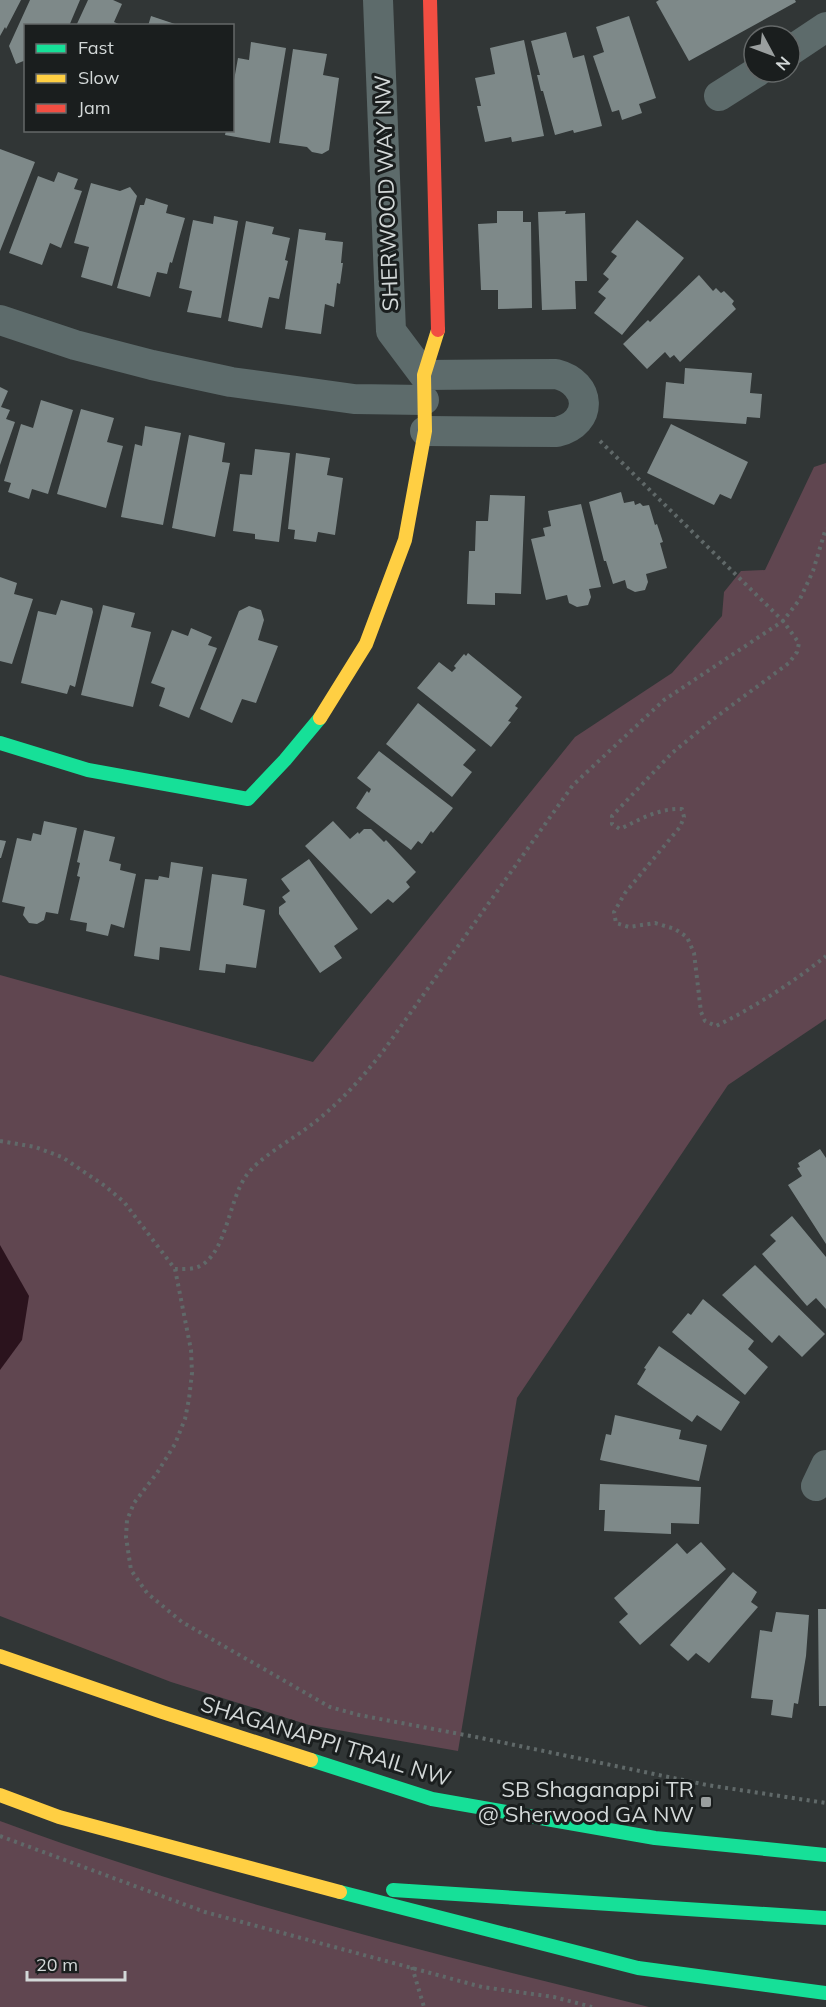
<svg xmlns="http://www.w3.org/2000/svg" width="826" height="2007" viewBox="0 0 826 2007" font-family="Mulish,sans-serif">
  <style>
    .green { fill: #604650 }
    .water { fill: #2b131d }
    .building { fill: #7e8989 }
    .lines { fill: none; stroke-linecap: round; stroke-linejoin: round }
    .path { stroke: #606969; stroke-width: 4; stroke-dasharray: 3 4.5; stroke-linecap: butt }
    .street { stroke: #5d6b6b; stroke-width: 30 }
    .fast { stroke: #16e098; stroke-width: 14 }
    .slow { stroke: #ffcf43; stroke-width: 14 }
    .jam { stroke: #f24e42; stroke-width: 14 }
    .poi-dot { fill: #9a9f9f; stroke: #1a1e1e; stroke-width: 2 }
    .labels { text-anchor: middle; dominant-baseline: central; stroke-width: 6; stroke-linejoin: round; paint-order: stroke }
    .street-label { font-size: 22px; fill: #d3d8d8; stroke: #1a1e1e }
    .poi-label { font-size: 22px; fill: #d3d8d8; stroke: #1a1e1e; text-anchor: end }
  </style>
  <rect width="100%" height="100%" fill="#313636"/>
  <path class="green" d="M826 463V1019L728 1085 517 1398 458 1751 309 1725 171 1682 0 1616V975L313 1062 575 737 672 673 722 616 724 592 741 571 765 570 814 467Z
    M0 1821C211 1899 430 1953 649 2007H0Z"/>
  <path class="water" d="M0 1245 29 1296 22 1340 0 1370Z"/>
  <path class="building" d="M0 0H21L6 29 5 27 0 36Z
    M30 0H80L69 26H26V60L16 64 9 46Z
    M88 0H113L122 4 114 22 123 26H76Z
    M659 0H795L796 2 689 61 656 2Z
    M151 16 178 25V26H148Z
    M629 16 656 98 639 104 642 113 622 120 619 110 612 112 593 56 604 52 596 27Z
    M566 32 573 58 584 55 602 126 574 133 573 130 555 135 543 91H541L537 75H540L531 41Z
    M524 40 544 136 512 142 511 137 485 142 477 106H481L475 78 495 74 490 48Z
    M251 42 286 48 270 143 225 135 226 130H232V91L238 58 249 60Z
    M293 49 327 54 323 75 339 78 329 150 322 154 312 152 307 147 279 143Z
    M0 149 35 162 0 251Z
    M58 172 78 179 74 189 82 191 61 248 50 243 42 265 9 253 38 176 54 182Z
    M91 183 120 191 130 187 137 196 112 286 81 277 89 247 74 243Z
    M146 198 168 205 166 213 185 218 172 263 170 262 167 274 157 272 150 297 117 288 140 205H144Z
    M497 211H523V222H531L532 308 498 309V290H481L478 224 497 223Z
    M566 211 565 214 585 213 587 281H575L576 309 542 310 538 212Z
    M214 216 238 221 221 318 187 312 192 291 179 288 193 220 213 224Z
    M637 220 684 258 622 335 594 313 606 298 598 292 609 279 603 274 617 256 611 252Z
    M246 221 274 227 272 234 290 238 285 260 288 261 279 299 269 297 262 328 228 321Z
    M299 229 326 233 325 240 343 242 341 263H343L340 284 337 283 334 307 325 304 321 334 285 329Z
    M699 275 713 291 716 288 721 293 724 291 734 301 732 304 736 309 680 362 674 355 670 358 665 352 647 369 623 344 648 320 650 322Z
    M685 368 752 373 750 393 762 394 760 418 747 417 746 424 663 418 666 382 684 384Z
    M0 387 8 391 1 407 10 410 6 419 15 422 0 465Z
    M41 400 73 410 48 494 32 489 29 499 8 492 11 483 4 481 21 424 33 428Z
    M81 409 114 418 107 442 123 446 106 508 57 494Z
    M671 424 748 462 731 499 720 494 714 505 647 473Z
    M145 426 181 433 163 525 121 517 135 444 142 446Z
    M189 435 225 443 222 462 230 463 215 537 172 528Z
    M255 449 290 453 279 542 255 539V534L233 531 240 474 252 475Z
    M296 453 330 458 327 475 343 478 335 535 318 532 316 542 294 539 295 530 288 529Z
    M621 492 624 503 634 501 635 505 640 503 643 506 649 505 655 525 657 524 663 542 660 543 667 568 646 574 648 582 645 590 635 592 627 588 625 580 613 584 606 561H604L589 502Z
    M490 495 525 496 521 594 495 593V605L467 604 469 551H475L476 521H488Z
    M581 504 601 587 589 589 591 597 588 605 577 607 569 603 567 595 546 600 531 539 545 536 543 528 551 526 548 511Z
    M0 577 17 583 14 594 33 599 12 664 0 661Z
    M61 600 92 608 93 612 75 687 70 685 67 694 21 683 38 611 56 615Z
    M103 605 135 613 131 627 151 632 133 707 81 695Z
    M249 606 261 610 264 620 258 640 278 646 256 703 242 699 232 723 200 709 239 611Z
    M191 628 212 637 208 645 217 648 189 718 159 706 165 688 151 683 172 630 188 636Z
    M468 653 522 697 515 706 518 708 508 721 511 722 491 747 417 688 439 662 452 672 456 668 454 666 464 654 466 656Z
    M418 703 476 750 463 765 472 772 452 797 386 744Z
    M379 751 453 808 433 833 431 831 422 844 418 841 411 850 356 808 367 791 369 793 371 789 357 778Z
    M44 821 77 828 58 914 46 912 44 920 37 924 29 923 23 915 25 907 2 902 17 838 31 841 33 833 41 835Z
    M333 821 350 839 358 832 359 834 364 829H371L384 842 386 840 416 872 406 882 410 887 393 903 388 899 371 914 305 846Z
    M84 830 115 837 109 861 121 864 120 870 136 874 124 928 111 924 108 936 86 931 87 923 70 920 80 877 77 876 80 863 77 862Z
    M0 840 6 841 1 858H0Z
    M309 859 358 929 334 946 342 958 320 973 279 914V907L286 902 282 897 290 891 281 879Z
    M171 862 203 867 190 951 160 947 159 960 134 956 145 879 158 880 159 876 169 878Z
    M212 874 247 879 243 905 265 910 256 968 226 964 225 973 199 970Z
    M820 1149 826 1158V1244L788 1185 802 1176 797 1168 800 1167 798 1163Z
    M792 1216 826 1257V1309L816 1298 807 1306 762 1254 776 1241 770 1235Z
    M755 1265 825 1334 802 1357 779 1335 772 1343 722 1295Z
    M703 1299 754 1341 748 1349 768 1367 745 1395 672 1332 688 1313 691 1315Z
    M659 1346 740 1402 721 1431 697 1415 692 1422 637 1384 646 1369 644 1368Z
    M615 1415 681 1430 679 1439 707 1445 699 1481 600 1460 606 1434 611 1435Z
    M600 1484 701 1487 699 1524 671 1523V1534L604 1531 605 1510H599Z
    M701 1542 726 1569 640 1645 619 1622 628 1614 614 1598 677 1543 687 1554Z
    M733 1572 757 1592 751 1602 758 1607 709 1663 696 1653 688 1661 670 1645Z
    M818 1609H826V1706H819Z
    M776 1612 809 1615 806 1656 798 1704 794 1703 792 1718 771 1715 773 1700 751 1698 760 1630 772 1632Z"/>
  <g class="lines">
    <path class="path" d="M600 441 783 621 799 643 797 652 789 663 716 717 672 753 612 816V824L620 829C641 819 659 808 682 809L684 817 680 827 625 893 614 912 616 923 629 927 655 923 675 929 687 937 694 953 701 1012 705 1021 716 1026C755 1007 792 983 826 956
      M0 1141 35 1147 62 1157 105 1186 124 1202 175 1269 191 1350 192 1373 189 1399 185 1419 175 1444 157 1473 134 1503 127 1520 126 1537 131 1570 147 1593 182 1622 330 1707 359 1715 481 1738 707 1785 826 1803
      M175 1269C183 1269 194 1270 202 1265 227 1249 229 1200 246 1176 258 1158 293 1139 311 1125 340 1103 362 1078 384 1050L573 785 664 700 783 621 800 599 813 571 826 528
      M0 1836 205 1912 482 1987 554 1997 592 2007
      M412 1967 424 2007"/>
    <path class="street" d="M378 0 391 331 424 375 556 374C592 383 594 423 557 432L425 431
      M790 51 826 27
      M719 96 757 72
      M0 320 75 345 152 365 231 382 354 399 424 400
      M816 1486 826 1465"/>
    <path class="fast" d="M0 743 88 770 248 799 285 760 320 718
      M311 1760 432 1799 655 1838 826 1855
      M393 1890 826 1918
      M340 1892 638 1968 826 1993"/>
    <path class="slow" d="M320 718 366 644 405 540 425 431 424 375 438 330
      M0 1656 162 1712 311 1760
      M0 1795 59 1817 340 1892"/>
    <path class="jam" d="M430 0 438 330"/>
  </g>
  <rect class="poi-dot" x="700" y="1796" width="12" height="12" rx="3"/>
  <g class="labels">
    <g class="street-label">
      <text transform="translate(386 193) rotate(-92)">SHERWOOD WAY NW</text>
      <text transform="translate(326 1741) rotate(17)">SHAGANAPPI TRAIL NW</text>
    </g>
    <g class="poi-label">
      <text x="694" y="1789">SB Shaganappi TR<tspan x="694" dy="25">@ Sherwood GA NW</tspan></text>
    </g>
  </g>
  <rect x="24" y="24" width="210" height="108" fill="#1a1e1e" stroke="#646868" stroke-width="1.5"/>
  <rect x="36" y="44" width="30" height="9" fill="#16e098" stroke="#646868" stroke-width="1.5"/>
  <text x="78" y="54" font-size="18" fill="#d3d8d8">Fast</text>
  <rect x="36" y="74" width="30" height="9" fill="#ffcf43" stroke="#646868" stroke-width="1.5"/>
  <text x="78" y="84" font-size="18" fill="#d3d8d8">Slow</text>
  <rect x="36" y="104" width="30" height="9" fill="#f24e42" stroke="#646868" stroke-width="1.5"/>
  <text x="78" y="114" font-size="18" fill="#d3d8d8">Jam</text>
  <g transform="translate(772 54) rotate(131)"><circle r="28" fill="#1a1e1e" stroke="#646868" stroke-width="1.5"/>
  <path d="M0-4.5L10 22L0 15L-10 22Z" fill="#9a9f9f"/>
  <text y="-9" font-size="16" font-weight="bold" text-anchor="middle" fill="#d3d8d8">N</text>
  </g>
  <path d="M27 1971v9h98v-9" fill="none" stroke="#d3d8d8" stroke-width="3"/>
  <text x="36" y="1971" font-size="18" fill="#d3d8d8" stroke="#1a1e1e" stroke-width="4.5" paint-order="stroke">20 m</text>
</svg>
